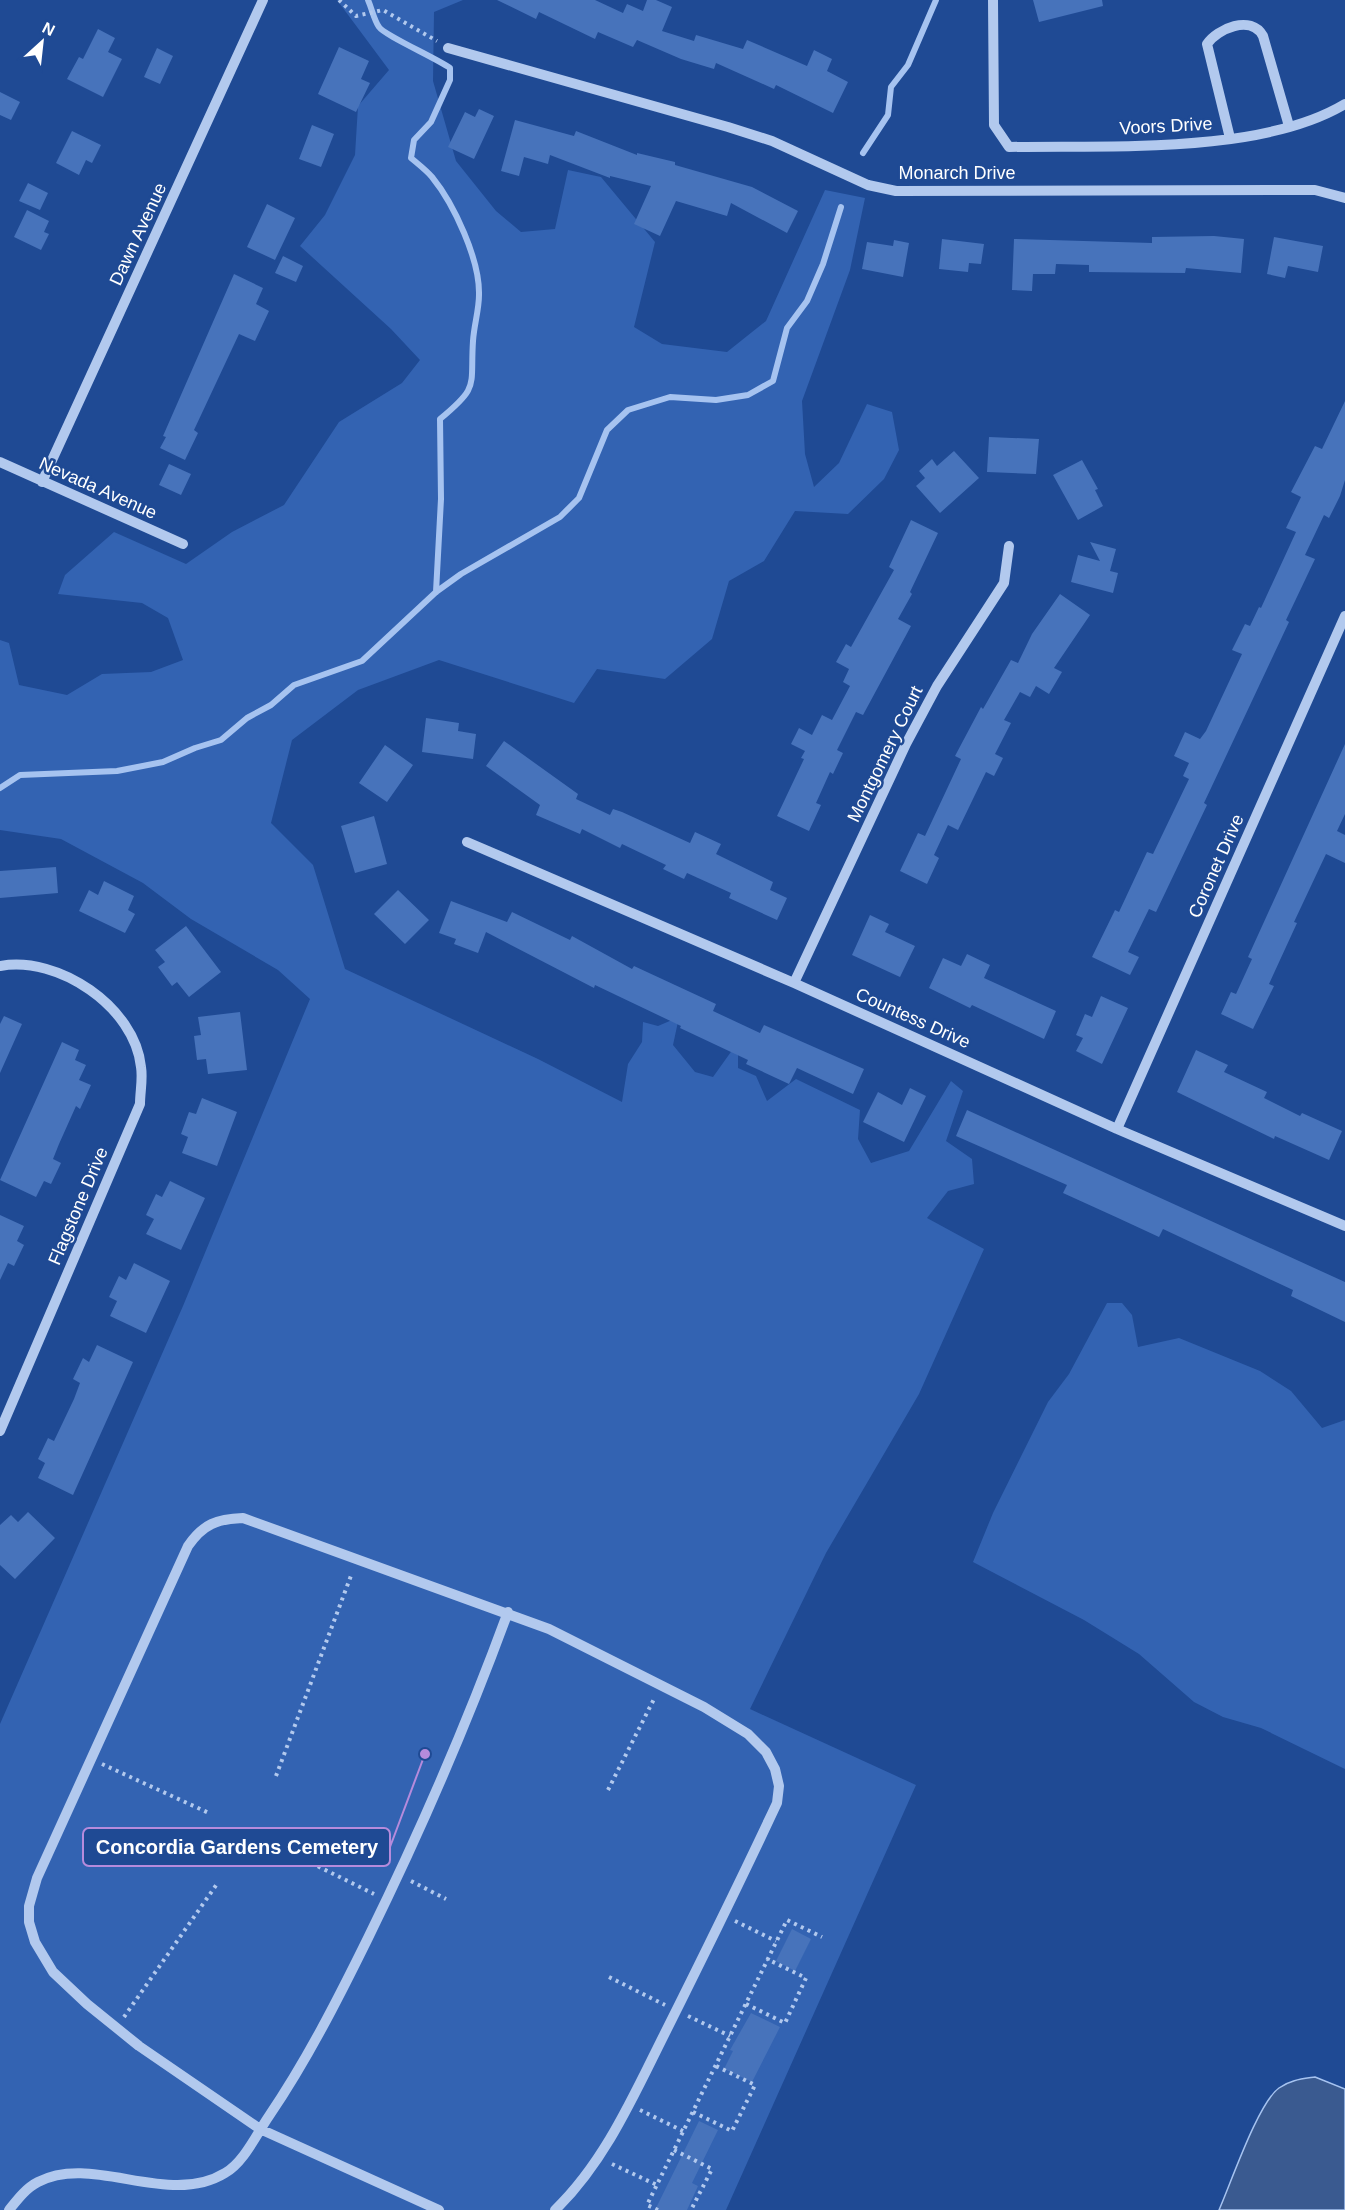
<svg xmlns="http://www.w3.org/2000/svg" width="1345" height="2210" viewBox="0 0 1345 2210" font-family="Helvetica,sans-serif">
  <style>
    .green { fill: #3363b2 }
    .water { fill: #3a5a90; stroke: #a6c3f0; stroke-width: 1.5 }
    .lines { fill: none; stroke-linecap: round; stroke-linejoin: round }
    .stream { stroke: #a6c3f0; stroke-width: 6 }
    .building { fill: #4773bb }
    .path { stroke: #b2c9ee; stroke-width: 4; stroke-dasharray: 3 4.5; stroke-linecap: butt }
    .minor { stroke: #b2c9ee; stroke-width: 10 }
    .labels { text-anchor: middle; dominant-baseline: central; stroke-width: 5; stroke-linejoin: round; paint-order: stroke }
    .street-label { font-size: 18px; fill: #fff; stroke: #1f4a94 }
    .leader { fill: none; stroke: #b68bdc; stroke-width: 2 }
    .callout-dot { fill: #b68bdc; stroke: #1f4a94; stroke-width: 2 }
    .callout { fill: #1f4a94; stroke: #b68bdc; stroke-width: 2 }
    .callout-label { font-size: 20px; text-anchor: middle; font-weight: bold; fill: #fff }
  </style>
  <rect width="100%" height="100%" fill="#1f4a94"/>
  <path class="green" d="M337 0H463L434 12 433 81 456 161 496 211 521 232 555 229 568 170 601 177 655 242 634 327 662 344 727 352 766 321 825 190 865 198 850 270 802 401 805 454 814 487 839 463 867 404 892 412 899 450 884 479 848 514 795 511 764 561 729 581 712 639 665 679 597 669 574 703 439 660 358 690 292 740 271 823 313 865 345 969 538 1059 622 1102 628 1064 642 1042 643 1022 658 1026 679 1017 673 1045 695 1072 713 1077 738 1042V1068L756 1076 767 1101 796 1079 860 1110 858 1139 871 1163 909 1151 951 1081 963 1091 946 1141 972 1159 974 1184 948 1191 927 1218 984 1249 919 1394 826 1553 750 1709 916 1785 726 2210H0V1724L183 1306 310 999 278 970 191 919 143 883 61 839 0 830V640L9 643 19 685 67 695 102 674 151 672 183 660 168 618 142 603 58 594 65 575 114 532 186 564 232 532 284 505 339 422 402 383 420 360 391 329 300 246 325 215 355 155 358 106 389 70Z
    M1107 1303H1122L1132 1315 1138 1347 1179 1338 1260 1371 1291 1391 1322 1428 1345 1420V1769L1261 1728 1223 1717 1194 1702 1139 1654 1084 1620 973 1562 993 1513 1048 1402 1069 1374Z"/>
  <path class="water" d="M1315 2077 1345 2089V2210H1219C1231 2183 1258 2103 1279 2088 1290 2080 1302 2079 1315 2077Z"/>
  <g class="lines">
    <path class="stream" d="M368 0C372 9 374 20 379 27 384 35 436 58 450 68V80L431 122 414 140 411 158C418 164 426 170 432 177 454 204 480 260 479 295 479 310 474 325 473 341 470 387 480 386 440 419L441 499 436 592
      M863 153 888 115 891 87 908 65 936 0
      M0 788 20 775 117 771 163 762 195 748 221 740 247 718 271 705 294 685 362 661 436 592 461 574 560 517 579 498 607 430 628 410 670 397 716 400 748 395 773 381 787 328 807 301 823 264 841 207"/>
  </g>
  <path class="building" d="M497 0H595L623 13 627 4 643 11 647 0H656L672 7 662 31 694 41 696 35 743 49 747 40 807 66 814 50 832 59 827 71 848 82 833 113 776 85 774 89 716 63 714 69 681 59 637 40 633 47 598 32 595 39 539 12 536 19Z
    M1033 0H1102L1103 6 1039 22Z
    M98 29 115 38 108 52 122 59 103 97 67 79 79 57 83 59Z
    M339 47 369 61 361 79 370 83 356 112 318 94Z
    M157 48 173 56 160 84 144 77Z
    M0 92 20 102 11 120 0 115Z
    M479 109 494 116 474 159 448 147 465 112 475 117Z
    M515 120 574 136 576 131 637 155V153L675 162V165L752 187 798 211 787 233 731 203 727 216 676 201 660 236 634 224 651 186 610 176V178L550 155 548 164 524 157 519 176 501 171Z
    M312 125 334 134 321 167 299 159Z
    M72 131 101 145 92 163 86 160 79 175 56 163Z
    M28 183 48 193 40 210 19 201Z
    M267 204 295 218 275 260 247 247Z
    M27 210 49 221 44 232 49 234 41 250 14 237Z
    M1214 236 1244 239 1241 273 1186 268 1185 273 1089 272V265L1056 264 1055 274H1033L1032 291 1012 290 1014 239 1152 243V237Z
    M1274 237 1323 246 1318 272 1288 266 1285 278 1267 274Z
    M942 239 984 244 981 264 969 263 968 272 939 269Z
    M894 240 909 243 903 277 862 269 867 242 893 246Z
    M283 256 303 266 296 282 275 273Z
    M234 274 263 288 256 304 269 311 255 341 239 334 194 430 198 433 185 460 160 448 166 437 163 436Z
    M1345 401V480L1340 496 1329 518 1324 515 1305 555 1315 559 1286 620 1289 622 1204 803 1207 805 1156 912 1149 909 1128 952 1139 957 1130 975 1092 957 1115 910 1119 912 1147 852 1153 854 1189 779 1183 776 1189 763 1174 756 1185 732 1200 739 1206 731 1242 654 1232 650 1245 624 1250 626 1259 607 1261 608 1296 532 1286 528 1301 497 1291 492 1315 446 1322 449Z
    M989 437 1039 439 1036 474 987 472Z
    M954 451 979 478 940 513 916 486 925 478 919 471 932 459 937 466Z
    M1082 460 1098 489 1095 490 1103 506 1078 520 1053 475Z
    M169 464 191 474 181 495 159 485Z
    M911 520 938 533 910 592 912 594 898 619 911 626 863 715 856 712 837 750 843 753 833 774 830 772 816 803 821 805 809 831 777 816 804 759 801 758 805 751 791 744 799 728 812 735 822 715 832 720 850 686 843 682 849 669 836 662 846 644 851 647 894 570 889 567Z
    M1090 542 1116 549 1110 571 1118 573 1113 593 1071 582 1078 555 1100 561Z
    M1060 594 1090 615 1054 668 1062 672 1049 694 1036 686 1030 697 1020 692 1004 720 1011 723 995 754 1003 758 994 776 986 772 958 830 948 825 934 855 939 858 927 884 900 871 918 833 925 836 961 759 955 756 981 707 983 709 1011 660 1018 663 1032 634Z
    M426 718 459 723 458 731 476 734 473 759 422 752Z
    M504 741 578 794 576 799 610 815 613 809 622 812 690 843 695 832 721 844 716 854 773 882 770 890 787 898 777 920 729 898 731 893 687 873 684 879 663 869 666 865 622 844 620 848 582 829 580 834 536 815 540 805 486 766Z
    M1345 744V814L1337 831 1345 835V863L1326 854 1294 922 1297 923 1269 984 1274 986 1253 1029 1221 1014 1231 992 1236 994 1252 959 1248 957Z
    M385 745 413 765 387 802 359 783Z
    M374 816 387 864 355 873 341 826Z
    M56 867 58 893 0 898V871Z
    M104 881 134 896 128 910 135 914 125 933 79 911 89 890 98 895Z
    M398 890 429 920 405 944 374 914Z
    M451 901 507 922 512 912 570 940 572 936 632 969 634 966 716 1004 713 1011 760 1033 764 1025 864 1069 853 1094 797 1068 789 1084 746 1064 748 1060 680 1028 681 1026 595 985 594 988 486 932 478 953 454 944 456 939 439 933Z
    M870 915 889 924 885 932 915 946 900 977 852 955Z
    M186 926 221 972 189 997 177 982 172 986 158 967 165 962 155 950Z
    M967 954 990 965 984 978 1056 1011 1044 1039 972 1005 970 1008 929 988 943 958 961 966Z
    M1101 996 1128 1008 1102 1064 1076 1051 1083 1038 1076 1035 1085 1014 1092 1017Z
    M240 1012 247 1070 208 1074 206 1059 197 1060 194 1036 201 1035 198 1017Z
    M4 1016 22 1024 0 1073V1024Z
    M62 1042 79 1050 75 1060 86 1065 79 1080 91 1085 80 1109 76 1106 59 1144 53 1159 61 1163 51 1184 44 1181 36 1197 0 1180Z
    M1196 1050 1228 1065 1224 1072 1267 1092 1264 1098 1300 1116 1302 1113 1342 1131 1329 1160 1275 1136 1274 1139 1177 1092Z
    M910 1088 926 1096 904 1142 863 1122 878 1092 902 1105Z
    M202 1098 237 1112 217 1166 182 1153 188 1137 181 1134 189 1112 196 1114Z
    M967 1110 1345 1282V1322L1291 1296 1293 1290 1163 1229 1159 1237 1118 1218 1063 1193 1067 1185 956 1136Z
    M170 1181 205 1198 181 1250 146 1234 154 1219 146 1215 156 1194 162 1197Z
    M0 1215 24 1226 17 1241 24 1245 14 1266 8 1263 0 1280Z
    M134 1263 170 1281 146 1333 110 1316 117 1301 109 1297 119 1276 126 1280Z
    M97 1345 133 1362 73 1495 38 1478 45 1463 38 1459 48 1438 54 1441 74 1399 80 1383 73 1379 83 1358 89 1362Z
    M28 1512 55 1538 15 1579 0 1565V1525L11 1515 18 1522Z
    M792 1929 811 1939 795 1971 776 1961Z
    M751 2013 780 2027 752 2082 724 2069 733 2051 730 2050Z
    M699 2121 718 2130 692 2183 698 2186 687 2210H655Z"/>
  <g class="lines">
    <path class="path" d="M339 0 356 16 383 10 437 41
      M102 1764 209 1813
      M276 1776 352 1573
      M608 1790 654 1699
      M291 1853 374 1894
      M411 1881 446 1899
      M735 1921 776 1941
      M609 1977 665 2005
      M746 2004 785 2023 806 1978 767 1959
      M688 2016 730 2036
      M124 2017 217 1884
      M640 2110 683 2131
      M693 2112 732 2131 755 2085 716 2066
      M674 2150 712 2169 691 2210
      M612 2164 657 2185
      M658 2210 647 2205 787 1920 822 1937"/>
    <path class="minor" d="M993 0 994 125 1009 147C1107 145 1260 155 1345 104
      M448 48 728 127 772 141 868 185 896 191 1315 190 1345 198
      M1230 138 1207 44C1217 29 1251 14 1263 36L1289 126
      M0 462 183 544
      M42 482 263 0
      M467 842 794 983 1117 1129 1345 1226
      M0 966C58 955 135 1007 141 1067 143 1079 140 1092 140 1104L0 1431
      M794 983 906 744 937 686 1004 583 1009 546
      M1117 1129 1345 616
      M9 2210C17 2200 26 2188 38 2182 93 2153 168 2208 225 2173 244 2162 256 2135 269 2116 307 2060 338 1999 368 1938 420 1832 467 1724 508 1612
      M439 2210 260 2129 139 2046 87 2004 53 1972 35 1942 29 1922V1906L37 1878 188 1546C203 1524 217 1519 243 1518L549 1629 704 1707 748 1734 766 1752 775 1769 779 1786 777 1803C740 1882 702 1959 663 2037 633 2097 604 2163 555 2210"/>
  </g>
  <g class="labels">
    <g class="street-label">
      <text transform="translate(1166 126) rotate(-3)">Voors Drive</text>
      <text x="957" y="173">Monarch Drive</text>
      <text transform="translate(138 234) rotate(-65)">Dawn Avenue</text>
      <text transform="translate(98 488) rotate(24)">Nevada Avenue</text>
      <text transform="translate(885 754) rotate(-64)">Montgomery Court</text>
      <text transform="translate(1216 866) rotate(-66)">Coronet Drive</text>
      <text transform="translate(913 1018) rotate(24)">Countess Drive</text>
      <text transform="translate(78 1206) rotate(-67)">Flagstone Drive</text>
    </g>
  </g>
  <path class="leader" d="M425 1754L390 1847"/>
  <circle class="callout-dot" cx="425" cy="1754" r="6"/>
  <rect class="callout" x="83" y="1828" width="307" height="38" rx="6"/>
  <g class="callout-label">
    <text x="237" y="1854">Concordia Gardens Cemetery</text>
  </g>
  <g transform="translate(42 42) rotate(27)" stroke="#1f4a94" stroke-width="4.5" paint-order="stroke">
  <path d="M0-4.5L10 22L0 15L-10 22Z" fill="#ffffff"/>
  <text y="-9" font-size="16" font-weight="bold" text-anchor="middle" fill="#ffffff">N</text>
  </g>
</svg>
